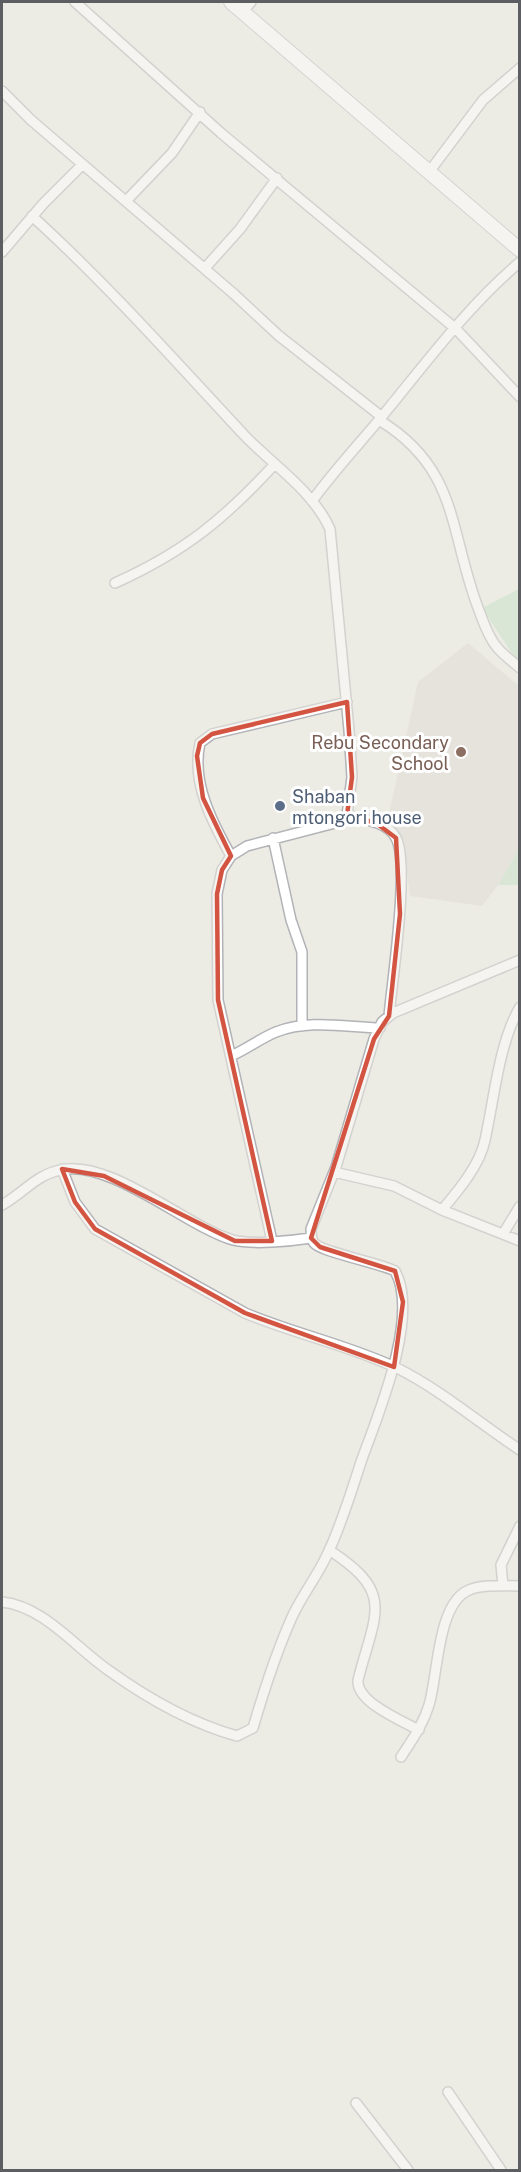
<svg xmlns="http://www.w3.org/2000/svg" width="521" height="2172" viewBox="0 0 521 2172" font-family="'Public Sans',sans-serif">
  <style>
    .education { fill: #dcdad2 }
    .garden { fill: #c3e1c4 }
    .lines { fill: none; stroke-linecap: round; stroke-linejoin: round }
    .minor-casing { stroke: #b1b3b7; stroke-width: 12 }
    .secondary-casing { stroke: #b3b5b9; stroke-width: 16 }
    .minor { stroke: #fff; stroke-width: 9 }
    .secondary { stroke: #fff; stroke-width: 14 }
    .marked { fill: none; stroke: #d45442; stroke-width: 4.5; stroke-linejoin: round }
    .education-dot { fill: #8d6e63; stroke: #fff; stroke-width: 2 }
    .service-dot { fill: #5c6f8a; stroke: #fff; stroke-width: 2 }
    .labels { text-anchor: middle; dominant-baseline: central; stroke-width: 6; stroke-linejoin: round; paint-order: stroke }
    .education-label { font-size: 18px; fill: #785e54; stroke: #fff; text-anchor: end }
    .service-label { font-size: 18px; fill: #4e5e75; stroke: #fff; text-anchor: start }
  </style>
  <rect width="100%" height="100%" fill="#ecebe4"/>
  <path class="education" d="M468 643 519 686V849L498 885 482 906 410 896 403 840 388 818 418 682Z"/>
  <path class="garden" d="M519 589V664L482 608Z
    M519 849V885H498Z"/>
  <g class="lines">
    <defs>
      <path id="minor" d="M75 2 221 133 456 329 520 397
        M243 11 251 2
        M2 91 31 120 234 294 278 335 382 417
        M429 172 483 100 520 68
        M126 201 172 153 200 112
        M32 216C108 285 175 361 245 436 273 465 313 491 330 529L349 730 352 777 347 815 339 822 247 846 231 856 222 870 217 894 218 1000 272 1241
        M2 252 43 204 82 165
        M205 268 240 229 277 178
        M379 420C458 468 449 529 477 605 482 618 487 635 496 646 502 654 512 661 520 668
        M312 501C336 468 363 440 388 409 429 359 470 304 520 262
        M115 583C184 552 223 520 274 465
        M347 815C363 819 388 822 396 838 410 864 392 982 389 1016
        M273 838 291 920 302 952V1026
        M231 856C212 822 191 782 200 743L212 734 347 702
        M231 1056C247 1049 261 1038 276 1032 308 1019 346 1027 380 1028
        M62 1169 75 1202 95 1229 245 1313C295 1334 348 1345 397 1368 441 1390 479 1423 520 1450
        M334 1172 394 1186 442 1210 520 1241
        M2 1205C22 1194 36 1175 60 1170 110 1158 187 1227 233 1240 253 1245 291 1241 311 1238
        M442 1210C458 1191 480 1165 485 1140 494 1100 499 1042 520 1007
        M503 1234 520 1206
        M329 1550C396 1593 375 1613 358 1680 356 1702 402 1721 419 1730
        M503 1586 501 1565 520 1526
        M2 1602C43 1606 75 1647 108 1670 147 1698 190 1723 237 1736L253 1728C264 1690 276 1653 292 1617 302 1595 316 1578 326 1557 341 1527 351 1492 362 1459 378 1415 420 1315 395 1271 380 1263 321 1252 314 1243 311 1239 311 1234 311 1229L336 1167 374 1039 382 1022 393 1013 520 960
        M401 1757C412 1740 423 1725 429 1705 438 1676 437 1603 469 1590 483 1584 504 1586 520 1586
        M448 2092 501 2170
        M356 2103 408 2170"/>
      <path id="secondary" d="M231 2 520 250"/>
    </defs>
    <use href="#minor" class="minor-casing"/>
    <use href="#secondary" class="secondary-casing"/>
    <use href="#minor" class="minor"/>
    <use href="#secondary" class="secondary"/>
  </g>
  <path d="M0 0H521V2172H0ZM347 702 352 777 347 815 376 823 396 838 400 914 389 1016 374 1039 311 1238 320 1247 395 1271 403 1302 394 1367 245 1313 95 1229 75 1202 62 1169 104 1176 235 1241H272L218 1000 217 894 222 870 231 856 203 798 197 756 200 743 212 734Z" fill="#ecebe4" fill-opacity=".55" fill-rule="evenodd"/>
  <path class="marked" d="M347 702 352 777 347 815 376 823 396 838 400 914 389 1016 374 1039 311 1238 320 1247 395 1271 403 1302 394 1367 245 1313 95 1229 75 1202 62 1169 104 1176 235 1241H272L218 1000 217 894 222 870 231 856 203 798 197 756 200 743 212 734Z"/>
  <circle class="education-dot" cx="461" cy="752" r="6"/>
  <circle class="service-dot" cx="280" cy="806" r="6"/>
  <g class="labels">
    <g class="education-label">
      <text x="449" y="742">Rebu Secondary<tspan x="449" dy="21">School</tspan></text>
    </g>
    <g class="service-label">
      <text x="292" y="796">Shaban<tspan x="292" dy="21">mtongori house</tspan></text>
    </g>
  </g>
  <rect width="521" height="2172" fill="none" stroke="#5c5e62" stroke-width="6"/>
</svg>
